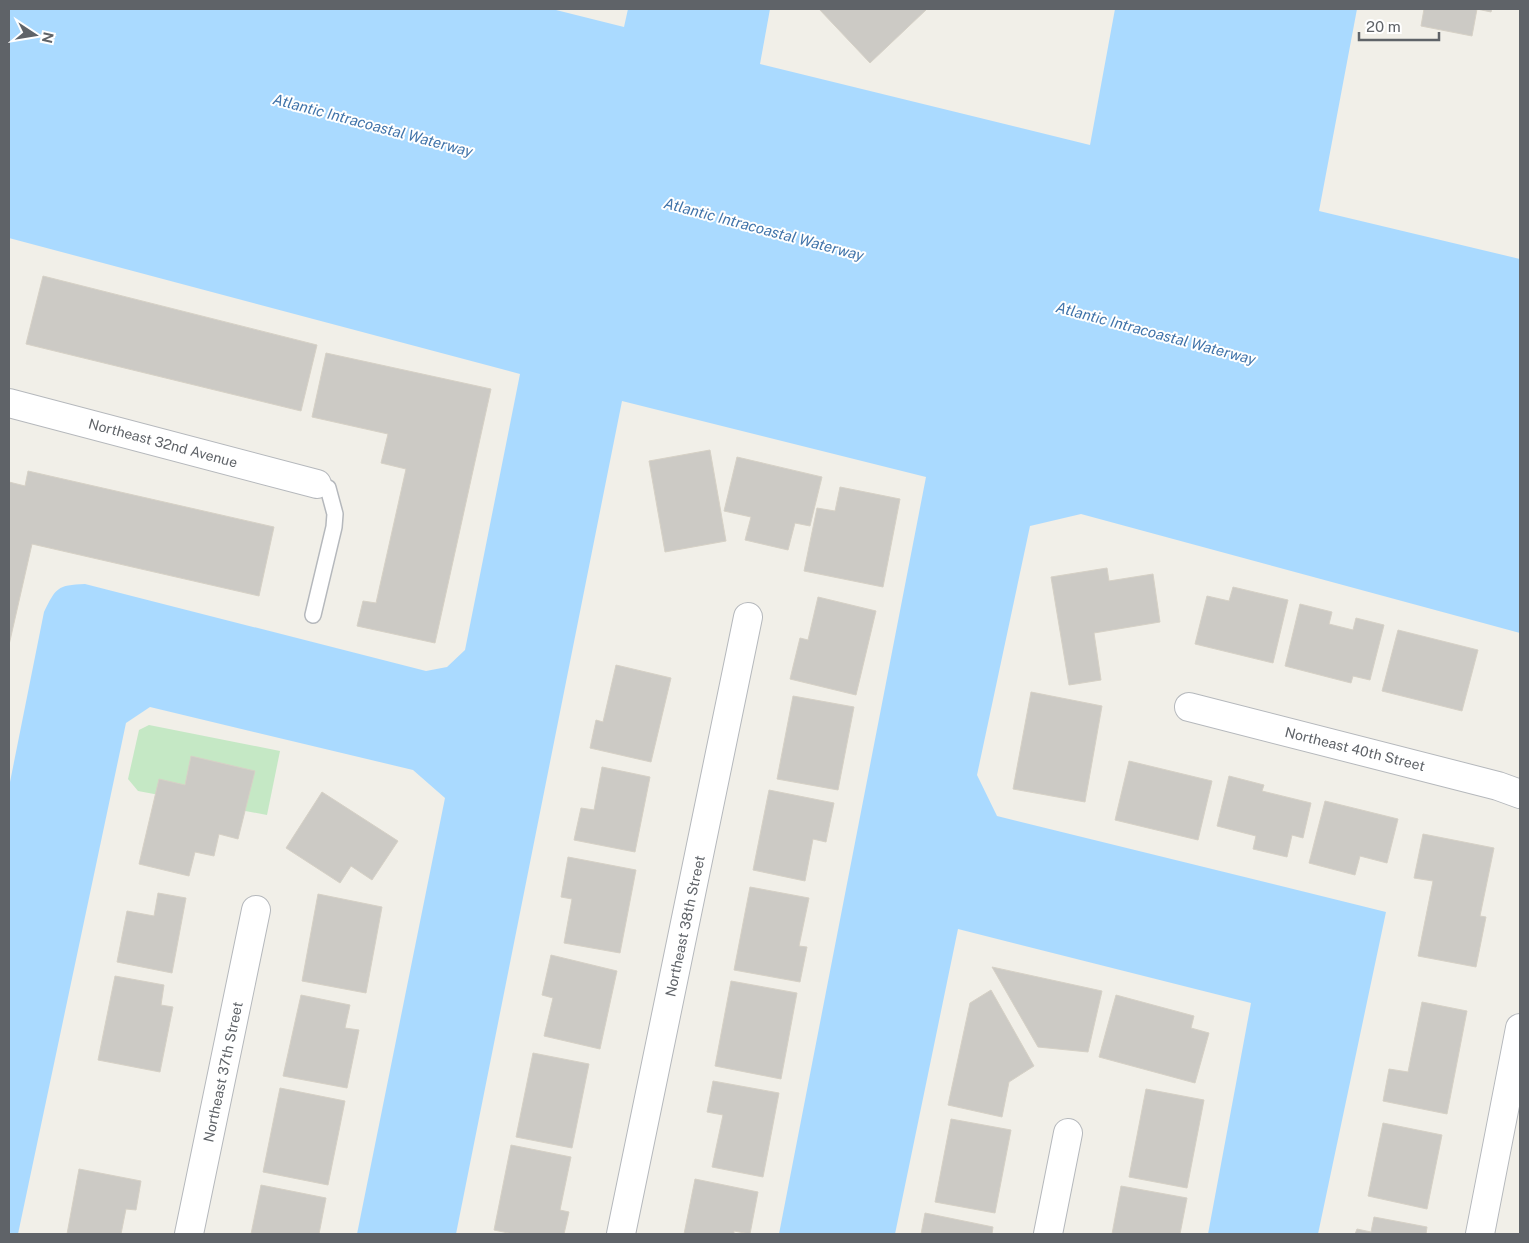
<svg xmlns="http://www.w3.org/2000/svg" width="1529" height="1243" viewBox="0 0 1529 1243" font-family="'Public Sans',sans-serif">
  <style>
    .green { fill: #c5e8c5 }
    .water { fill: #aadaff }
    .building { fill: #cccac5; stroke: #d6d1c6 }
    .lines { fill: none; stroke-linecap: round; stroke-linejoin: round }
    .lane-casing { stroke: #b5b8bc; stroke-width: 18 }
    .street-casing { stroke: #b5b8bc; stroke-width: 30 }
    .lane { stroke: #fff; stroke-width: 15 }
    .street { stroke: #fff; stroke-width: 28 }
    .labels { text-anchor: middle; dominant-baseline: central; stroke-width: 4; stroke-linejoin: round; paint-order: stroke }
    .street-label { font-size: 14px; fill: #5f6368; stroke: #fff }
    .water-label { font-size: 15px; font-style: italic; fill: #4174aa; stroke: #fff }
  </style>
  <rect width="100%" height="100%" fill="#f1efe8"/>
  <path class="green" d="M149 725 280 751 267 815 138 791 128 779 139 730Z"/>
  <path class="water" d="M9 9H552L624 27 628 9H770L760 64 1090 145 1115 9H1357L1319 211 1520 259V633L1081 514 1030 526 977 775 997 816 1386 912 1318 1234H1208L1251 1003 958 929 895 1234H779L926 477 622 401 456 1234H357L445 798 413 770 150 707 126 723 18 1234H9V787L44 612C56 588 57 585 85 584L426 671 447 667 465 650 520 374 9 238Z"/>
  <path class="building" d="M819 9H927L870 63Z
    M1424 9H1492L1491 12 1477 9 1472 36 1421 26Z
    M43 276 317 345 301 411 26 344Z
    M326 353 491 389 435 643 357 626 363 601 376 603 406 469 381 463 388 434 312 417Z
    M710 450 726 541 665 552 649 461Z
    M737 457 822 477 810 526 795 523 788 550 745 540 751 517 724 511Z
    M28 471 274 527 259 596 32 544 9 645V482L25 486Z
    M840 487 900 499 883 587 804 571 817 508 835 511Z
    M1107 568 1109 581 1153 574 1160 622 1094 633 1101 680 1069 685 1051 577Z
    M1233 587 1288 600 1273 663 1195 644 1207 596 1229 601Z
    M818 597 876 611 856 695 790 679 800 638 808 640Z
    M1300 604 1332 612 1329 624 1353 630 1356 618 1384 625 1370 680 1353 676 1351 683 1285 666Z
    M1398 630 1478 650 1462 711 1382 691Z
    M616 665 671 678 651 762 590 748 596 720 603 722Z
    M1031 692 1102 706 1085 802 1013 789Z
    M793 696 854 707 838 790 777 779Z
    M191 756 255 771 238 839 219 834 214 856 195 852 189 876 139 864 159 779 185 785Z
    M1129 761 1212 781 1198 840 1115 820Z
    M602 767 650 777 635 852 574 840 581 808 594 810Z
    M1229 776 1264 785 1262 791 1311 803 1303 838 1292 835 1287 857 1253 849 1256 836 1217 826Z
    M769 790 834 803 826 842 813 839 805 881 753 870Z
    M322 792 398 841 372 880 351 866 340 883 286 848Z
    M1325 801 1398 819 1387 863 1360 856 1355 875 1309 863Z
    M1423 834 1494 848 1480 916 1486 917 1476 967 1418 956 1433 881 1414 878Z
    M568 857 636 870 620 953 564 943 572 899 561 897Z
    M750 887 809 898 799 946 807 947 800 982 734 970Z
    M158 893 186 898 172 973 117 962 127 911 154 916Z
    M318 894 382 907 366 993 302 981Z
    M551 955 617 971 600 1049 544 1036 553 998 542 995Z
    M992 967 1102 991 1088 1052 1038 1047Z
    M115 976 164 985 161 1005 173 1007 160 1072 98 1060Z
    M731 981 797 993 781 1079 715 1066Z
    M991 990 1034 1066 1009 1082 1002 1117 948 1105 970 1003Z
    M301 995 350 1005 345 1028 359 1030 347 1088 283 1076Z
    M1116 995 1194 1016 1191 1028 1209 1033 1195 1083 1099 1057Z
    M1422 1002 1467 1011 1447 1114 1383 1101 1389 1069 1408 1072Z
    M533 1053 589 1064 572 1148 516 1137Z
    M713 1081 779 1093 763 1177 712 1167 723 1115 707 1112Z
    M280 1088 345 1101 328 1185 263 1172Z
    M1146 1089 1204 1100 1187 1188 1129 1177Z
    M951 1119 1011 1130 995 1213 935 1202Z
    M1383 1123 1442 1135 1427 1209 1368 1196Z
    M511 1145 571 1157 560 1210 569 1212 564 1234H513L494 1230Z
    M79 1169 141 1181 136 1210 126 1209 121 1234H67Z
    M695 1179 758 1192 750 1234 734 1231V1234H684Z
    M261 1185 326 1198 319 1234H251Z
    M1121 1186 1187 1198 1180 1234H1112Z
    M925 1213 993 1227 992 1234H921Z
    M1374 1217 1427 1227 1426 1234H1355L1357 1229 1371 1232Z"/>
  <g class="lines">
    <defs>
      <path id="lane" d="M313 615 334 527 335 514 328 488 317 484"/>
      <path id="street" d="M9 403 317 484
        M1189 707 1498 786 1520 794
        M189 1234 256 910
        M621 1234 748 617
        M1048 1234 1068 1133
        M1480 1234 1520 1028"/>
    </defs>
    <use href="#lane" class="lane-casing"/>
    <use href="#street" class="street-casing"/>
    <use href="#lane" class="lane"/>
    <use href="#street" class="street"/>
  </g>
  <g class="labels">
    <g class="street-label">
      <text transform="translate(163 443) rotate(15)">Northeast 32nd Avenue</text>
      <text transform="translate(1355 749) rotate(14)">Northeast 40th Street</text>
      <text transform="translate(685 926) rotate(-78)">Northeast 38th Street</text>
      <text transform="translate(223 1072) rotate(-78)">Northeast 37th Street</text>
    </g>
    <g class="water-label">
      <text transform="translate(373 125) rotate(15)">Atlantic Intracoastal Waterway</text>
      <text transform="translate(764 229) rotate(15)">Atlantic Intracoastal Waterway</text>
      <text transform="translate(1156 333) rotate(15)">Atlantic Intracoastal Waterway</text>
    </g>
  </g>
  <rect width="1529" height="1243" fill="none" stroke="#5f6368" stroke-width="20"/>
  <g transform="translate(35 35) rotate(102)" stroke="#ffffff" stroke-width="4" paint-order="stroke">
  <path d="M0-4L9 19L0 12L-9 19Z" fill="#5f6368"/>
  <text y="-8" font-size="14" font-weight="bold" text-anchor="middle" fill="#5f6368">N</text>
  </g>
  <path d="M1359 32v8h80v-8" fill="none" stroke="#5f6368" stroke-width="2.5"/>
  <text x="1366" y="32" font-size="15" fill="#5f6368" stroke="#ffffff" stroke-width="4" paint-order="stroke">20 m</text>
</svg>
